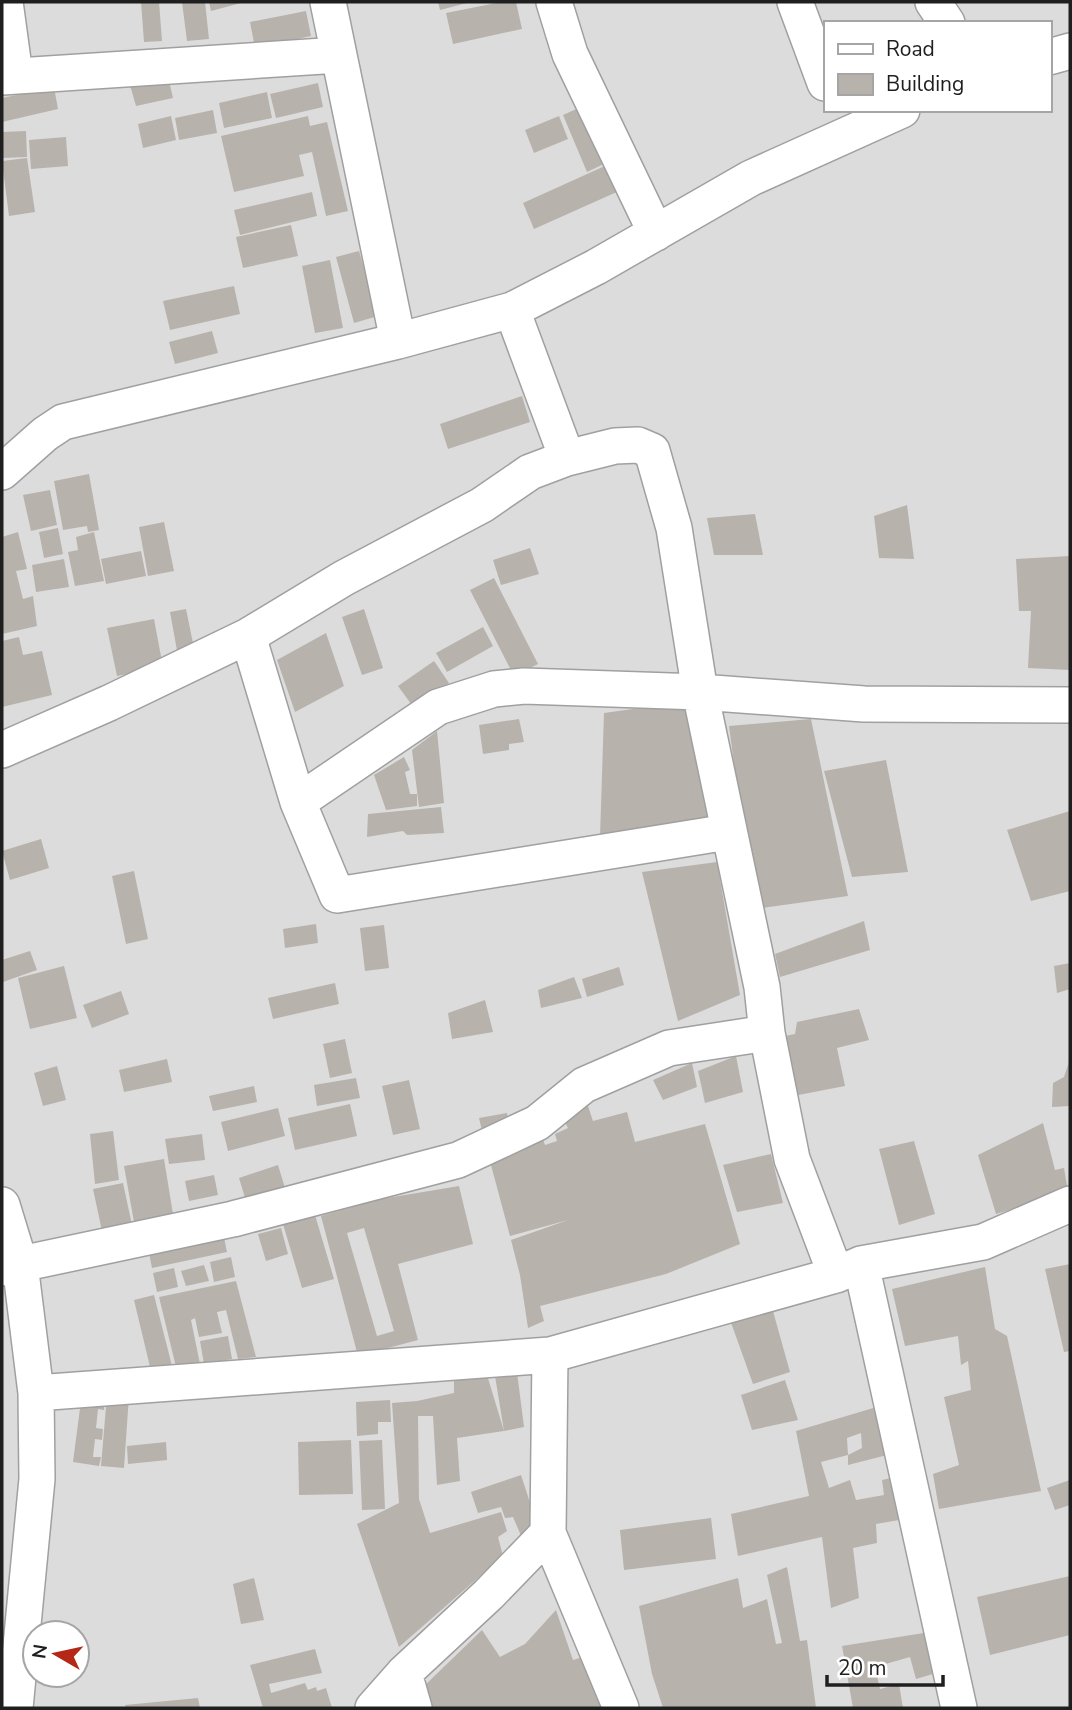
<svg xmlns="http://www.w3.org/2000/svg" width="1072" height="1710" viewBox="0 0 1072 1710" font-family="'Nunito Sans',sans-serif">
  <style>
    .residential { fill: #dddcdc; fill-rule: evenodd }
    .building { fill: #b7b2ac; fill-rule: evenodd }
    .lines { fill: none; stroke-linecap: round; stroke-linejoin: round }
    .street-casing { stroke: #a0a0a0; stroke-width: 38 }
    .street { stroke: #fff; stroke-width: 35 }
  </style>
  <rect width="100%" height="100%" fill="#eeece6"/>
  <path class="residential" d="M2 2H1070V1708H2ZM825 23H1049V110H825ZM35 1633H77V1675H35Z"/>
  <path class="building" d="M141 2H159L162 41 144 42Z
    M182 2H205L209 39 187 41Z
    M209 2H241V3L211 11Z
    M438 2H466L467 3 440 10Z
    M501 2H516L522 29 453 44 446 13Z
    M306 11 311 36 255 48 250 22Z
    M168 77 173 98 136 106 130 85Z
    M318 83 323 107 276 118 270 94Z
    M54 87 58 109 2 122V98Z
    M267 92 272 118 224 128 219 103Z
    M583 106 608 162 587 172 563 115Z
    M213 110 217 133 179 140 175 118Z
    M171 116 176 140 143 148 138 124Z
    M308 116 310 126 327 122 348 211 326 216 312 152 299 155 304 176 234 192 221 136Z
    M559 116 568 139 534 153 525 130Z
    M26 131 27 157 2 158V132Z
    M66 137 68 166 31 169 29 140Z
    M27 158 35 212 9 216 2 161Z
    M607 165 619 191 534 229 523 203Z
    M312 192 317 216 240 235 234 210Z
    M291 225 298 256 243 268 236 237Z
    M359 251 378 316 354 323 336 257Z
    M330 260 343 328 315 333 302 266Z
    M234 286 240 314 170 330 163 301Z
    M212 331 218 353 175 364 169 342Z
    M522 396 530 422 448 449 440 424Z
    M89 474 99 530 88 532 87 526 63 530 54 481Z
    M50 490 57 525 31 531 23 495Z
    M907 505 914 559 879 558 874 516Z
    M755 514 763 555H714L707 518Z
    M164 522 174 571 148 576 139 527Z
    M58 528 63 554 44 558 39 532Z
    M18 532 27 569 16 571 23 599 33 596 37 626 2 634V537Z
    M94 532 104 581 75 586 68 552 78 550 76 537Z
    M530 548 539 574 501 585 493 560Z
    M141 551 146 576 106 584 101 559Z
    M1070 556V670L1028 668 1031 611H1019L1016 559Z
    M64 559 69 587 36 592 32 565Z
    M494 578 538 664 514 676 470 590Z
    M186 609 195 653 178 656 170 612Z
    M364 609 383 668 362 675 342 617Z
    M154 619 163 667 117 676 107 628Z
    M483 627 493 646 447 672 436 653Z
    M326 633 344 686 295 712 277 660Z
    M19 637 23 655 42 651 52 695 2 707V641Z
    M434 661 449 683 414 708 398 686Z
    M683 702 711 823 600 837 604 713Z
    M519 719 524 742 509 744V750L483 754 479 725Z
    M811 719 848 896 762 908 749 876 729 726Z
    M437 731 444 803 419 807 412 750Z
    M404 757 410 770 405 772 410 794H417V806L386 810 374 775Z
    M886 760 908 872 852 877 824 771Z
    M441 807 444 833 407 835 403 831 367 837 368 814Z
    M1070 811V891L1031 901 1007 830Z
    M41 839 49 868 10 880 2 851Z
    M717 862 740 995 678 1021 642 872Z
    M134 871 148 939 126 944 112 876Z
    M864 921 870 950 780 977 775 954Z
    M316 924 318 943 285 948 283 929Z
    M384 925 389 968 365 971 360 928Z
    M30 951 37 970 3 982 2 960Z
    M1070 963V989L1057 993 1054 966Z
    M64 966 77 1018 30 1029 18 978Z
    M619 967 624 985 587 997 582 979Z
    M574 977 582 998 541 1008 538 990Z
    M335 983 339 1004 273 1019 268 998Z
    M121 991 129 1014 92 1028 83 1005Z
    M485 1000 493 1032 452 1039 448 1013Z
    M859 1009 869 1040 837 1048 845 1086 788 1097 780 1037 795 1034 797 1022Z
    M345 1039 352 1073 330 1078 323 1044Z
    M736 1056 743 1092 705 1103 698 1071Z
    M167 1059 172 1082 124 1092 119 1070Z
    M1070 1059V1106L1052 1107 1053 1083 1064 1077Z
    M692 1063 697 1087 663 1100 653 1080Z
    M57 1066 66 1100 43 1106 34 1073Z
    M356 1078 360 1098 317 1106 314 1085Z
    M409 1080 420 1129 393 1135 382 1086Z
    M254 1086 257 1102 213 1111 209 1096Z
    M350 1104 357 1136 295 1150 288 1118Z
    M588 1106 593 1121 627 1112 635 1142 705 1124 740 1244 666 1274 540 1306 544 1321 528 1328 520 1275 511 1240 568 1220 510 1236 491 1165 542 1137 545 1145 557 1141 555 1134 568 1128 561 1115Z
    M278 1108 285 1136 228 1151 221 1122Z
    M507 1113 510 1127 484 1139 479 1118Z
    M1043 1123 1055 1170 1064 1168 1068 1192 996 1214 978 1155Z
    M113 1131 119 1180 95 1184 90 1134Z
    M202 1134 205 1160 169 1164 165 1139Z
    M914 1141 935 1214 899 1225 879 1149Z
    M771 1154 783 1203 737 1212 723 1165Z
    M164 1159 173 1214 134 1222 124 1166Z
    M278 1165 285 1188 246 1201 239 1178Z
    M214 1175 218 1195 189 1201 185 1181Z
    M123 1183 132 1225 102 1231 93 1189Z
    M459 1186 473 1244 398 1264 418 1340 358 1356 321 1216 381 1199ZM364 1228 394 1331 377 1336 347 1233Z
    M315 1215 334 1279 302 1288 283 1224Z
    M281 1228 288 1254 266 1261 258 1234Z
    M223 1232 227 1252 152 1268 148 1248Z
    M231 1257 235 1277 214 1282 210 1262Z
    M1070 1264V1351L1064 1352 1045 1269Z
    M204 1265 209 1281 186 1286 181 1271Z
    M985 1267 995 1329 1007 1336 1041 1491 939 1509 933 1474 959 1465 944 1397 971 1390 968 1361 961 1365 958 1336 905 1346 892 1289Z
    M174 1268 178 1287 157 1292 153 1273Z
    M236 1281 256 1357 238 1359 226 1310 217 1312 222 1333 199 1337 195 1318 191 1320 200 1364 176 1367 159 1297Z
    M154 1295 172 1366 151 1371 134 1300Z
    M771 1304 790 1372 753 1384 729 1317Z
    M228 1336 232 1359 204 1364 200 1341Z
    M517 1372 524 1427 504 1431 457 1438 460 1481 437 1485 433 1416H418L419 1499 430 1533 501 1512 507 1531 498 1537 503 1556 399 1647 357 1524 399 1503 392 1403 417 1401 454 1393V1379L487 1375 504 1431 495 1376Z
    M785 1380 798 1420 752 1430 741 1395Z
    M82 1393 105 1396 104 1410 98 1409 96 1428 103 1429 102 1440 95 1439 93 1457H101L99 1466 73 1462Z
    M107 1395 129 1396 124 1468 101 1466Z
    M390 1400 391 1422H378V1434L357 1436 356 1402Z
    M880 1406 895 1453 848 1465V1455L862 1448 861 1433 847 1438 848 1455 821 1462 829 1488 850 1480 856 1500 884 1495 882 1480 896 1477 905 1519 876 1524 877 1543 853 1548 859 1598 831 1608 822 1537 738 1556 731 1514 809 1496 796 1431Z
    M351 1440 353 1494 299 1495 298 1442Z
    M382 1440 385 1509 362 1510 359 1441Z
    M166 1442 167 1460 128 1464 127 1446Z
    M521 1475 538 1527 522 1538 513 1517 505 1518 501 1507 478 1513 471 1492Z
    M1070 1480V1505L1055 1510 1047 1488Z
    M711 1518 716 1559 624 1570 620 1530Z
    M787 1567 800 1641 807 1640 816 1708H663L652 1674 639 1606 738 1578 743 1608 767 1599 776 1644 782 1643 767 1575Z
    M1070 1576V1635L990 1655 977 1597Z
    M254 1578 264 1620 241 1624 233 1584Z
    M556 1610 573 1660 583 1657 602 1708H428L420 1690 482 1630 500 1657 525 1644Z
    M930 1632 936 1673 916 1679 910 1657 875 1667 880 1689 899 1684 903 1708H853L842 1646Z
    M315 1649 322 1673 269 1684 271 1693 305 1683 308 1690 316 1687 317 1691 326 1688 332 1708H263L250 1665Z
    M198 1698 200 1708H126L125 1705Z"/>
  <g class="lines">
    <defs>
      <path id="street" d="M5 2 15 75
        M328 2 398 341
        M554 2 570 54 656 233
        M795 2 825 83
        M933 2 947 23
        M1049 57 1070 51
        M2 77 339 55
        M512 310 567 458
        M2 472 45 434 63 422 398 341 512 310 596 267 751 178 902 110
        M248 636 298 802 337 895 728 832
        M2 750 109 703 248 636 344 578 482 505 530 472 567 458 615 446 638 445 652 451 674 528 700 692 762 987 767 1033 792 1159 836 1275
        M298 802 438 707 494 689 524 686 700 692 864 704 1070 705
        M2 1205 20 1264 36 1393 37 1479 15 1708
        M861 1264 959 1708
        M2 1268 233 1219 458 1160 537 1123 584 1085 669 1048 767 1033
        M550 1355 548 1533 621 1708
        M36 1393 550 1355 836 1275 861 1264 983 1242 1070 1204
        M404 1673 414 1708
        M373 1708 404 1673 489 1594 548 1533"/>
    </defs>
    <use href="#street" class="street-casing"/>
    <use href="#street" class="street"/>
  </g>
  <rect width="1072" height="1710" fill="none" stroke="#1f1f1f" stroke-width="7"/>
  <rect x="824" y="21" width="228" height="91" fill="#ffffff" stroke="#a5a5a5" stroke-width="2"/>
  <rect x="838" y="44" width="35" height="10" fill="#ffffff" stroke="#a5a5a5" stroke-width="2"/>
  <text x="886" y="56" font-size="21" fill="#1f1f1f">Road</text>
  <rect x="838" y="74" width="35" height="21" fill="#b7b2ac" stroke="#a5a5a5" stroke-width="2"/>
  <text x="886" y="91" font-size="21" fill="#1f1f1f">Building</text>
  <g transform="translate(56 1654) rotate(279)"><circle r="33" fill="#ffffff" stroke="#a5a5a5" stroke-width="2"/>
  <path d="M0-5L12 26L0 18L-12 26Z" fill="#b52818"/>
  <text y="-10" font-size="19" font-weight="bold" text-anchor="middle" fill="#1f1f1f">N</text>
  </g>
  <path d="M827 1675v10h116v-10" fill="none" stroke="#1f1f1f" stroke-width="3.5"/>
  <text x="838" y="1675" font-size="21" fill="#1f1f1f" stroke="#ffffff" stroke-width="5" paint-order="stroke">20 m</text>
</svg>
